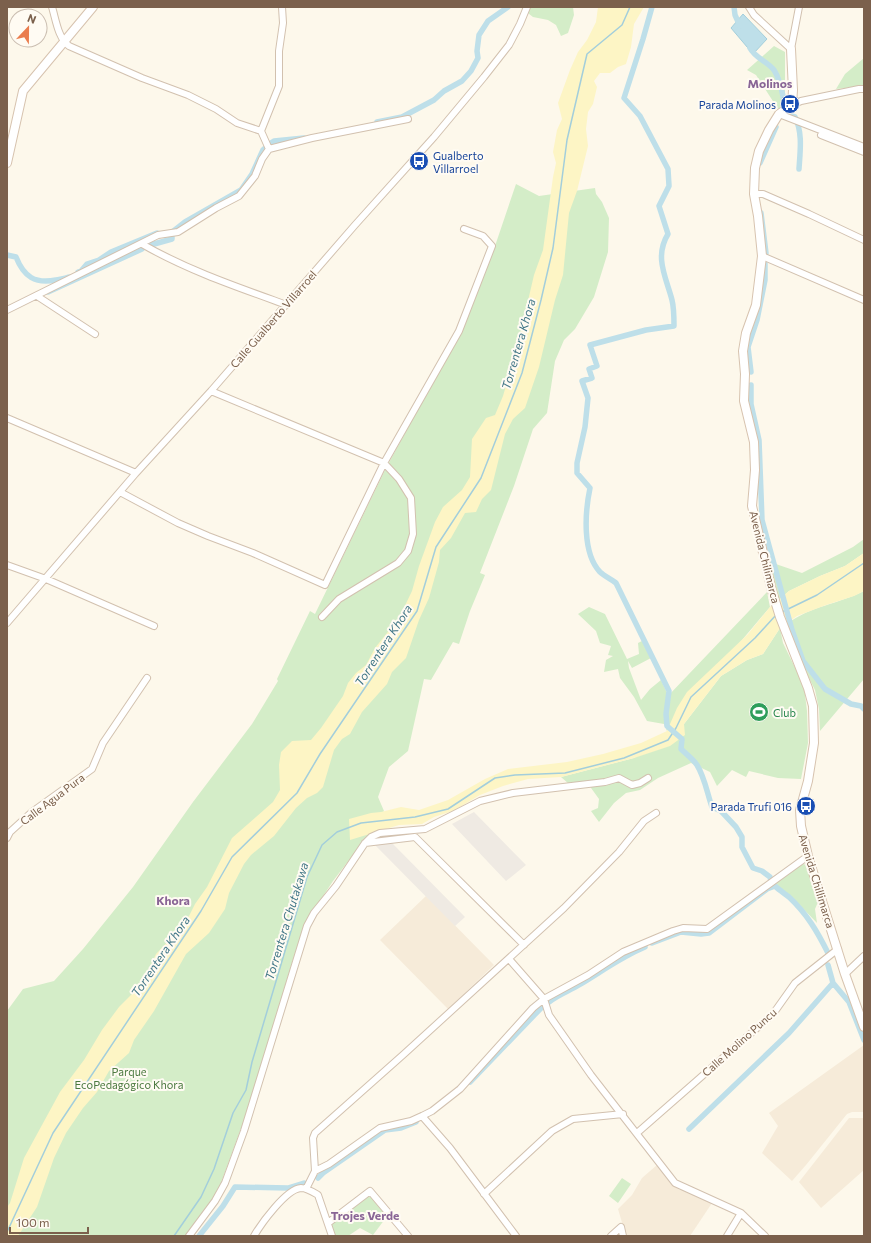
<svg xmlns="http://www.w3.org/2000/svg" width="871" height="1243" viewBox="0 0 871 1243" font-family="Commissioner,sans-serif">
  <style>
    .residential { fill: #f6ebd9 }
    .industrial { fill: #efeae3 }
    .green { fill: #d4edc8 }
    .sand { fill: #fdf5c5 }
    .water { fill: #bedfe9; stroke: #a3cedb }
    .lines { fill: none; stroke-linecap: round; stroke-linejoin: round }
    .stream { stroke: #a3cedb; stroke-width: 1.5 }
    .canal { stroke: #bedfe9; stroke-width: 5.5 }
    .street-casing { stroke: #d2c1af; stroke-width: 8 }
    .secondary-casing { stroke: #d7c3af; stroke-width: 10 }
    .street { stroke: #fff; stroke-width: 6 }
    .secondary { stroke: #fff; stroke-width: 8 }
    .labels { text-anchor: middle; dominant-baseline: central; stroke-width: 4; stroke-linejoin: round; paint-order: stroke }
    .transit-label { font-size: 11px; fill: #164399; stroke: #fffbf3; text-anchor: end }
    .street-label { font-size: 11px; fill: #7b604c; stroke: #fffbf3 }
    .leisure-label { font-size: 11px; fill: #27864d; stroke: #fffbf3; text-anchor: start }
    .park-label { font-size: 11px; fill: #4c7a40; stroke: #fffbf3 }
    .neighbourhood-label { font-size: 12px; font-weight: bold; fill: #896596; stroke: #fffbf3 }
    .water-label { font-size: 12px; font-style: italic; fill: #417687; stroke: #fffbf3 }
  </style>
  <rect width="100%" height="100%" fill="#fdf8eb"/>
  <path class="residential" d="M426 896 494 965 448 1009 380 940Z
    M864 1045V1112H852L847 1114 806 1165 792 1181 762 1153 778 1126 769 1113Z
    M849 1118H864V1170L821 1208 799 1182Z
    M657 1165 671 1184 680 1190 682 1188 712 1203 690 1236H626L618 1209 632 1195 642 1178Z"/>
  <path class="industrial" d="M474 812 526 865 506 881 452 824Z
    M392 843 465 917 455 926 374 844Z"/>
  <path class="green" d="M520 7H573L574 15 568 33 561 36 556 25 548 20 533 17Z
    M774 46 785 52V97L788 105 778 109 756 75 747 70Z
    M864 58V86L836 89 845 74Z
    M516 184 539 196 595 188 596 194 602 202 609 218 608 252 594 297 575 329 564 340 555 361 547 413 533 429 514 486 480 573 485 575 470 611 459 644 453 642 431 680 424 679 408 751 389 767 378 797 384 811 369 834 333 881 306 922 294 956 247 1112 221 1183 217 1195 207 1208 185 1236H7V1011L23 989 54 981 83 949 133 887 193 802 252 724 278 681 277 679 310 611 315 614 386 468 461 331 495 246Z
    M864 539V553L845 566 820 576 789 591 779 600 770 562 802 573 853 547Z
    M864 591V679L820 731 819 709 815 690 801 662 787 624C810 606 839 604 864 591Z
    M767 592 770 607 671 724 667 731 664 724 647 721 634 697 620 678 618 669 604 672 606 660 613 656 608 655 611 646 600 643 596 631 578 614 589 607 605 614 627 659 639 654 638 643 642 641 651 658 632 668 628 661 629 668 641 700 650 689 661 680 667 693V697Z
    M780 628 783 643 804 686 807 711 808 743 801 779 778 778 749 771 746 777 732 770 717 786 710 772 691 763 658 778 640 790 626 793 614 803 599 822 591 811 598 808 599 799 586 781 569 784 561 777 634 758 684 724 721 676 747 660 763 654Z
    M804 864 807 866 818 902 815 909 817 923 789 894 780 889 776 883 800 865Z
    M622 1178 631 1184 618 1203 609 1196Z
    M367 1196 373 1198 388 1215 373 1235 360 1228 348 1236H334L330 1225Z"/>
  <path class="sand" d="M598 7H644L634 24 631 47 626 64 618 67 610 73H600L594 81 597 87 593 104 588 112 586 129 588 146 577 191 569 213 563 275 555 300 539 367 525 408 513 419 505 434 491 490 482 499 476 512 465 513 451 538 440 550 439 562 429 598 419 620 406 658 392 672 387 684 362 712 350 734 342 739 334 750 323 787 317 793 307 798 296 808 274 836 251 855 244 864 229 893 225 909 209 933 186 954 154 1011 134 1040 129 1053 109 1071 97 1092 83 1108 66 1133 54 1158 37 1207 18 1236H7V1207L10 1203 24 1158 60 1092 84 1060 102 1030 119 1007 142 984 156 954 175 934 189 916 195 904 207 887 232 838 273 802 280 790 279 765 281 752 292 741 311 740 321 728 343 696 348 683 356 673 366 665 375 648 399 618 412 591 419 566 435 522 443 507 462 490 470 477 472 439 486 418 495 415 503 396 517 348 534 275 543 250 553 177 556 163 553 152 557 130 562 119 558 103 570 70 578 52 587 40 596 22Z
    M864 553V591L854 596 826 605 797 616 780 628 763 654 747 660 721 676 684 724 685 735 670 746 634 758 561 777 528 779 503 786 480 795 453 811 434 817 422 824 399 825 350 840 349 819 371 813 381 812 401 807 419 810 448 800 485 779 508 769 567 762 603 754 641 743 667 731 677 708 687 692 748 634 770 607 789 591 820 576 845 566Z"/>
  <path class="water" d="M743 14 767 39 753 54 731 28Z"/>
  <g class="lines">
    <path class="stream" d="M782 612 817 595 864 563
      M7 1232 53 1133 201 911 232 857 297 793 320 754 417 611 436 547 481 478 522 373 541 300 553 248 567 140 587 54 622 25 630 7
      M174 1236 201 1197 214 1169 233 1113 246 1090 252 1062 307 877 322 845 337 832 361 823 415 817 448 809 495 778 515 775 565 773 624 758 668 740 676 728 691 697 755 638 776 615"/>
    <path class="canal" d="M652 7 643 39 624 98 640 116 668 169 669 186 659 206 668 234C654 257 666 277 672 300 674 308 674 318 674 326L646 330 590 345 597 366 589 369 592 378 582 381 588 398 585 427 577 463V473L590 488C585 512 582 553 600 572 604 576 611 579 616 583L669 691 666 714 667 726 682 739 681 749C686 754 693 759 697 765 705 778 707 793 712 807L721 811 736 827 742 837V847L753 868 762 871 770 877 771 881
      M734 7 735 15 740 26
      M750 48C755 58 767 61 774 70 780 79 782 91 784 101
      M788 115 795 117C803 133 800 152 799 169
      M377 122 402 117 434 100 444 91 462 81 471 71 478 58 477 51 479 35 488 21 508 7
      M271 143 274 141 304 138
      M760 163 776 127
      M761 213 766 253
      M171 233 185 222 241 190 252 174 263 150 264 149
      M147 246 172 239V237
      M7 255 16 257C24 277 35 284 56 280 61 279 65 279 69 277
      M78 272 81 271 87 264 99 260 111 252 157 233
      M48 292 142 249
      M751 372 748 347 757 320 765 280V264
      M751 385V404L759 440 762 520 792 630 803 661 825 689 851 704 861 706 864 709
      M652 943 681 932 701 934 709 933 767 889 775 886C779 890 784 893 789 897 807 914 817 931 828 953
      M828 965 833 983 849 1002 864 1040
      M549 1002C559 994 569 991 579 985 601 972 621 957 645 947
      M470 1082 542 1007
      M689 1129 789 1033 833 983
      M318 1178 323 1173 385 1130 401 1128 416 1122
      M199 1236 223 1206 235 1187 288 1188 304 1183"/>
    <defs>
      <path id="street" d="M52 7C56 20 58 38 69 46L142 78 188 95 216 109 237 123 261 131
        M749 7 754 15 791 49 799 7
        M792 105 801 101 859 89H864
        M779 114 864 147
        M821 135 864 152
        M269 149 261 131 279 86V51L283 23 282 7
        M754 194H763L809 214 864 240
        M142 244C187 270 237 287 287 305
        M762 256 864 300
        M37 296 95 334
        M7 310 158 235 178 232 216 208 239 196 255 176 262 159 269 149 312 138 408 119
        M211 391 384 463 399 479 411 498 413 534 408 551 398 563 339 599 322 617
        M7 418 136 473
        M120 492 178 523 208 536 253 553 325 585 384 463 459 331 492 246 483 236 464 229
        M7 565 46 579 154 626
        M7 623 136 473 211 391 355 225 434 137 484 77 509 45 520 24 527 7
        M7 838 10 832 32 812 92 769 103 743 147 678
        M365 843 415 837 524 945
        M509 959 544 999 549 1015 591 1075 675 1183 741 1213 765 1236
        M845 974 864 956
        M422 1116 450 1148 516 1236
        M637 1133 773 1014 795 983 838 949
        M315 1171 313 1138 315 1133 404 1054 564 908 619 852 644 821 656 813
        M306 1189 315 1171 329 1164 380 1128 411 1121 422 1116 432 1111 460 1089 533 1008 544 999 588 975 623 952 673 931 683 928 707 929 808 856
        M484 1194 552 1131 573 1119 623 1114
        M328 1223 370 1191 408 1236
        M189 1236 215 1201 225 1183 244 1131 307 926 314 913 336 886 365 843 371 837 380 833 425 829 480 801 513 793 605 782 619 778 632 785 640 783 648 778
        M254 1236C261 1224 286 1189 301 1188 307 1188 313 1192 318 1195L332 1236
        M611 1236 621 1227 623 1236
        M727 1236 741 1213"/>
      <path id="secondary" d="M791 49 793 90 792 105 779 114 769 130 759 151 755 168 754 194 758 216 762 256 756 305 746 333 743 351 745 374 744 401 754 442 755 470 752 506 772 591 780 617 808 688 813 706 814 743 808 781 800 810 801 826 808 856 821 898 845 974 864 1027
        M7 163 23 91 93 7"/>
    </defs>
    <use href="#street" class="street-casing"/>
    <use href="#secondary" class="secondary-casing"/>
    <use href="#street" class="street"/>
    <use href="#secondary" class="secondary"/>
  </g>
  <defs>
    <symbol id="bus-disc" viewBox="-11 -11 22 22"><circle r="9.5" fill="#1a4fb4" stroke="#fffbf3"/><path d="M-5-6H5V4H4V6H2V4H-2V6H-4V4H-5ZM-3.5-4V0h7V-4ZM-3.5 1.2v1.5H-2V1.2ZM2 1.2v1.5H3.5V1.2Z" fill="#fff"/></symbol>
    <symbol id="stadium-disc" viewBox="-11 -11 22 22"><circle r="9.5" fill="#2e9e5b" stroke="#fffbf3"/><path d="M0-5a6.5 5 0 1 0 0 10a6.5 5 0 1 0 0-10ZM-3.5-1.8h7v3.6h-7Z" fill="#fff"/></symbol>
  </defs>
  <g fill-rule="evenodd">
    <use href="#bus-disc" x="779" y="93" width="22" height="22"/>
    <use href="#bus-disc" x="408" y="150" width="22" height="22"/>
    <use href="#stadium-disc" x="748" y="701" width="22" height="22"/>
    <use href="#bus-disc" x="795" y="795" width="22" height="22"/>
  </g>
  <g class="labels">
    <g class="transit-label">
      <text x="776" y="104">Parada Molinos</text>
      <text x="433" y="155" text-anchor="start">Gualberto<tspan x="433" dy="13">Villarroel</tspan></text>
      <text x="792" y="806">Parada Trufi 016</text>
    </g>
    <g class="street-label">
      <text transform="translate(273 319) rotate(-49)">Calle Gualberto Villarroel</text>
      <text transform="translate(765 557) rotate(76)">Avenida Chilimarca</text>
      <text transform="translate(52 799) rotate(-37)">Calle Agua Pura</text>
      <text transform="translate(817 881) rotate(73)">Avenida Chillimarca</text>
      <text transform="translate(739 1042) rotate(-42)">Calle Molino Puncu</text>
    </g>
    <g class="leisure-label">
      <text x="773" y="712">Club</text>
    </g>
    <g class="park-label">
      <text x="129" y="1071">Parque<tspan x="129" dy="13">EcoPedagógico Khora</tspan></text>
    </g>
    <g class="neighbourhood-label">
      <text x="770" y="83">Molinos</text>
      <text x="173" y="900">Khora</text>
      <text x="365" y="1215">Trojes Verde</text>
    </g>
    <g class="water-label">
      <text transform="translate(518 344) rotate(-74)">Torrentera Khora</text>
      <text transform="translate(383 645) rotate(-57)">Torrentera Khora</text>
      <text transform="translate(286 921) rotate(-73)">Torrentera Chutakawa</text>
      <text transform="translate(160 956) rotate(-56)">Torrentera Khora</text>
    </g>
  </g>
  <rect width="871" height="1243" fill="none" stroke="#7b604c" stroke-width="16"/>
  <g transform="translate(28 28) rotate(22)"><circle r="19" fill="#fffbf3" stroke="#cabdb0"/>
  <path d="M0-3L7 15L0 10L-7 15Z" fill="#ea7c4d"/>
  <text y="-6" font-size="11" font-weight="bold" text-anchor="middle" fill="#7b604c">N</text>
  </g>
  <path d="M10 1227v6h78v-6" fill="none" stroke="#7b604c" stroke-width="2"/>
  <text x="16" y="1227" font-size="12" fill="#7b604c" stroke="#fffbf3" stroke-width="3" paint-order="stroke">100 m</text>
</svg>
